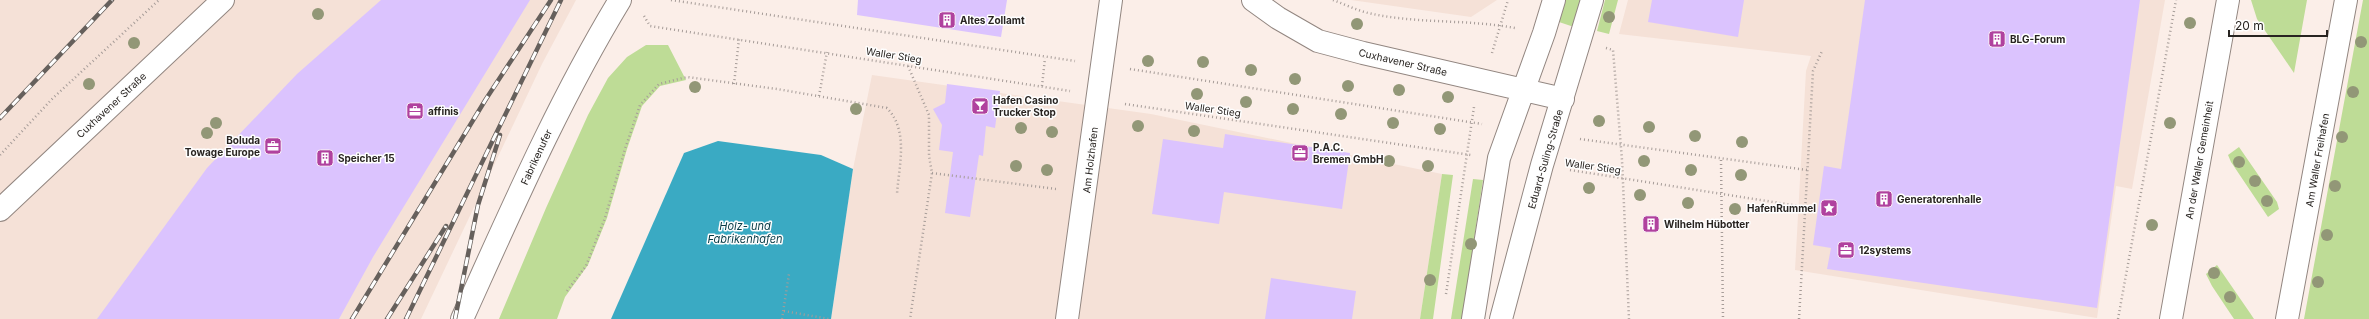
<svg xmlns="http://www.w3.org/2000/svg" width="2369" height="319" viewBox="0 0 2369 319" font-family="Inter,sans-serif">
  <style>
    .built { fill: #f5e1d7 }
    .green { fill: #bedc96 }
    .water { fill: #3aaac3 }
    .building { fill: #dbc3fe }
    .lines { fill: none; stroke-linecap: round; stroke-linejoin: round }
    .minor-casing { stroke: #928680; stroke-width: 24 }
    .path { stroke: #a69c98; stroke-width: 2.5; stroke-dasharray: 1 3; stroke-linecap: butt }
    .minor { stroke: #fff; stroke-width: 22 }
    .rail-casing { stroke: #66605c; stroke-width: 4.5 }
    .rail { stroke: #fefefe; stroke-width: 3; stroke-dasharray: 9; stroke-linecap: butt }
    .tree { fill: #929777 }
    .labels { text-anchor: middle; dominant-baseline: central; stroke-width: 3; stroke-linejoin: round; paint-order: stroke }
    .poi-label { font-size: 10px; font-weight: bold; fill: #282421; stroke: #fefefe; text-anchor: start }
    .street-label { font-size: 10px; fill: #282421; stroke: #fefefe }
    .water-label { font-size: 11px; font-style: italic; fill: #083c47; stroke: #fefefe }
  </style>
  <rect width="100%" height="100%" fill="#fbeee8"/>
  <path class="built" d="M0 0H576L542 64 421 319H0Z
    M1351 0H1497L1471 17Z
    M1628 0H2165L2132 189 2116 186 2097 318 1795 270 1806 71 1811 56 1619 34Z
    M872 75 1151 114 1442 174 1420 319H831L853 169Z"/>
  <path class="green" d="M1566 0H1585L1577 28 1559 22Z
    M1605 0H1618L1609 34 1597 31Z
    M2251 0H2307L2294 73 2257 19Z
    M2363 0H2369V319H2304Z
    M646 45H668L686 80 660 86 642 106 627 149 607 218 588 265 565 297 557 319H499L546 208 588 115 608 78 627 57Z
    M2239 147 2277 202 2279 209 2268 217 2231 162 2228 155Z
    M1442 174 1453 175 1433 319H1420Z
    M1473 179 1483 180 1462 319H1451Z
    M2217 265 2250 313 2254 319H2234L2212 286 2206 274Z"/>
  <path class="water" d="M718 141 821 155 853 169 831 319H611L684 153Z"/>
  <path class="building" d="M381 0H530L373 257 339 319H97L207 168 297 74Z
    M858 0H1007L1001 37 857 15Z
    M1652 0H1744L1738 37 1648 22Z
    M1865 0H2140L2097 308 1827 269 1831 248 1813 245 1824 166 1841 169Z
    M947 84 1000 91 995 128 986 126 983 156 979 155 970 217 945 213 953 152 939 150 942 125 933 109 945 103Z
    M1225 134 1350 153 1342 209 1224 192 1219 224 1152 214 1163 139 1223 148Z
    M1271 278 1356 291 1352 319H1265Z"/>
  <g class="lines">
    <defs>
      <path id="minor" d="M1253 0 1278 18 1318 41 1363 53 1563 99
        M0 210 223 0
        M462 319C511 211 558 102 620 0
        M1067 319 1111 0
        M1473 319 1499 158 1544 33 1554 0
        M1501 319 1542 165 1592 0
        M2171 319 2228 0
        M2287 319 2346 0"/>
    </defs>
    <use href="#minor" class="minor-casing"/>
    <path class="path" d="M671 0 1075 61
      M1333 0C1344 4 1356 10 1368 13 1416 24 1467 19 1515 28
      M644 16 650 26 1070 91
      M1606 48 1613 50 1622 160 1629 319
      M1492 53 1508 0
      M908 66 929 115V156L932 173 910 319
      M1130 69 1482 124
      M734 84 739 39
      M1042 86 1045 58
      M819 96 827 52
      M1125 104 1471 155
      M1580 139 1807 170
      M0 155 53 98 159 0
      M1721 160 1723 319
      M1570 170 1805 207
      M932 173 1056 189
      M567 291 586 266 605 218 625 149 640 105 659 84 687 77 777 89 887 108C909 131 899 165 897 194
      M1446 294 1474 107
      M784 311 829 319
      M782 319 789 274
      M1799 319 1813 71 1822 51
      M2118 319 2176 0"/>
    <use href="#minor" class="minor"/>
    <defs>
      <path id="rail" d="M0 118 112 0
        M352 319 486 99 551 0
        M387 319 446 226
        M406 319 561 0
        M455 319 478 205 500 135"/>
    </defs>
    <use href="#rail" class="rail-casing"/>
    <use href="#rail" class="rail"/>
  </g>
  <g class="tree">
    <circle cx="318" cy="14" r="6"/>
    <circle cx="1609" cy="17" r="6"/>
    <circle cx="2190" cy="23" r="6"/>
    <circle cx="1357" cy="24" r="6"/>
    <circle cx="2361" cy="42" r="6"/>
    <circle cx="134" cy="43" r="6"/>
    <circle cx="1148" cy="61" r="6"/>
    <circle cx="1203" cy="62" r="6"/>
    <circle cx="1251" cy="70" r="6"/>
    <circle cx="1295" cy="79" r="6"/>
    <circle cx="89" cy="84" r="6"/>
    <circle cx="1348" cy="86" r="6"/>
    <circle cx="695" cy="87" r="6"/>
    <circle cx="1399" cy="90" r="6"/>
    <circle cx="2353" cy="92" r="6"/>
    <circle cx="1197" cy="94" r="6"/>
    <circle cx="1448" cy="97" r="6"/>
    <circle cx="1246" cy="102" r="6"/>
    <circle cx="856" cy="109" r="6"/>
    <circle cx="1293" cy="109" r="6"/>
    <circle cx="1341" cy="114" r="6"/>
    <circle cx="1599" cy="121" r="6"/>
    <circle cx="216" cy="123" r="6"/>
    <circle cx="1393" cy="123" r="6"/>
    <circle cx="2170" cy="123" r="6"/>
    <circle cx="1138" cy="126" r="6"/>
    <circle cx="1649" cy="127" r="6"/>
    <circle cx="1021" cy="128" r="6"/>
    <circle cx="1440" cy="129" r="6"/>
    <circle cx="1194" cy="131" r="6"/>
    <circle cx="1052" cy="132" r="6"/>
    <circle cx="207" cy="133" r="6"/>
    <circle cx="1695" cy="136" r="6"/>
    <circle cx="2342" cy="137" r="6"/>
    <circle cx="1742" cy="142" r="6"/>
    <circle cx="1389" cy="161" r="6"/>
    <circle cx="1644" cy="161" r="6"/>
    <circle cx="2239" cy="162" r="6"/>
    <circle cx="1016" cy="166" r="6"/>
    <circle cx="1428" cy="166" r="6"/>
    <circle cx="1047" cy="170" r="6"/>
    <circle cx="1691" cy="170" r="6"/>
    <circle cx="1741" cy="175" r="6"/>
    <circle cx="2255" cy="181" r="6"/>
    <circle cx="2335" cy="186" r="6"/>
    <circle cx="1589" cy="188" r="6"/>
    <circle cx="1640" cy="195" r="6"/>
    <circle cx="2267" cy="201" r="6"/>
    <circle cx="1688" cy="203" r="6"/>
    <circle cx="1735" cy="209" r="6"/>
    <circle cx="2152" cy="225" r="6"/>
    <circle cx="2327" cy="235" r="6"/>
    <circle cx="1471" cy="244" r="6"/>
    <circle cx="2214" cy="273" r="6"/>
    <circle cx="1430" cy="280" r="6"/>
    <circle cx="2318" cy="282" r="6"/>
    <circle cx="2230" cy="297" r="6"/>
  </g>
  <defs>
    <symbol id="building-square" viewBox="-11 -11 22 22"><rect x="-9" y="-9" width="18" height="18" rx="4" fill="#b0419e" stroke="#fefefe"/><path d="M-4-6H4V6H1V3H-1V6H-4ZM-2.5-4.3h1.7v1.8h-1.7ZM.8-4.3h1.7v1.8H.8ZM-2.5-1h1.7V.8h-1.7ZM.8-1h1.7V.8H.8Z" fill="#fff"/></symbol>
    <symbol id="bar-square" viewBox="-11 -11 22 22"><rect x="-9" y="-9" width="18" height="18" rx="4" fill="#b0419e" stroke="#fefefe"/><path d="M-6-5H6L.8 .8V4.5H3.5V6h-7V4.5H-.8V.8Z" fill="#fff"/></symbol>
    <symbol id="office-square" viewBox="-11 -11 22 22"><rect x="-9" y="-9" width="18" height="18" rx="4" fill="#b0419e" stroke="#fefefe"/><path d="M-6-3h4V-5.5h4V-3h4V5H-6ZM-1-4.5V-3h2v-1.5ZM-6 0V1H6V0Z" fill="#fff"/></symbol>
    <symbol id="sight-square" viewBox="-11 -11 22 22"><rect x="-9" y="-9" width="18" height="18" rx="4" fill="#b0419e" stroke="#fefefe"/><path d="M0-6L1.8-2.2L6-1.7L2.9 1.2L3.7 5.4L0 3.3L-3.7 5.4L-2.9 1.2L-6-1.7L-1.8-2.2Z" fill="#fff"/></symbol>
  </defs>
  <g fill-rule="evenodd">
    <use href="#building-square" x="937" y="10" width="20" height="20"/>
    <use href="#building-square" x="1987" y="29" width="20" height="20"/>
    <use href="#bar-square" x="970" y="96" width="20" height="20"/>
    <use href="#office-square" x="405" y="101" width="20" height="20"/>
    <use href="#office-square" x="263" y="136" width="20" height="20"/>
    <use href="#office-square" x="1290" y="143" width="20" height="20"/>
    <use href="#building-square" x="315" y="148" width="20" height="20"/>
    <use href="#building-square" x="1874" y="189" width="20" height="20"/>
    <use href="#sight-square" x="1819" y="198" width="20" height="20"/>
    <use href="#building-square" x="1641" y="214" width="20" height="20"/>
    <use href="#office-square" x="1836" y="240" width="20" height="20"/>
  </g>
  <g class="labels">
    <g class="poi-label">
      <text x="960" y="20">Altes Zollamt</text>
      <text x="2010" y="39">BLG-Forum</text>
      <text x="993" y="100">Hafen Casino<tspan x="993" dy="12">Trucker Stop</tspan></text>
      <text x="428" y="111">affinis</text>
      <text x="260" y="140" text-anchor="end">Boluda<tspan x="260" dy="12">Towage Europe</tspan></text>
      <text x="1313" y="147">P.A.C.<tspan x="1313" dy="12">Bremen GmbH</tspan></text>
      <text x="338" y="158">Speicher 15</text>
      <text x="1897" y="199">Generatorenhalle</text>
      <text x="1816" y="208" text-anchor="end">HafenRummel</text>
      <text x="1664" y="224">Wilhelm Hübotter</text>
      <text x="1859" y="250">12systems</text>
    </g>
    <g class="street-label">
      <text transform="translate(894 55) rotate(9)">Waller Stieg</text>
      <text transform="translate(1403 62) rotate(13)">Cuxhavener Straße</text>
      <text transform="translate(111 105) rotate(-43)">Cuxhavener Straße</text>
      <text transform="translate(1213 109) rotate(8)">Waller Stieg</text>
      <text transform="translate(536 157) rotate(-65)">Fabrikenufer</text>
      <text transform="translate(1545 159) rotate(-74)">Eduard-Suling-Straße</text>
      <text transform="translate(1090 160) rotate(-83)">Am Holzhafen</text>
      <text transform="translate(2199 160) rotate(-80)">An der Waller Gemeinheit</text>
      <text transform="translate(2317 160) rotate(-80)">Am Waller Freihafen</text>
      <text transform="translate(1593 166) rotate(8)">Waller Stieg</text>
    </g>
    <g class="water-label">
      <text x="745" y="226">Holz- und<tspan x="745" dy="13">Fabrikenhafen</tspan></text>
    </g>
  </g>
  <path d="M2229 30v6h98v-6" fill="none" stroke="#282421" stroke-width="2"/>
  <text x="2235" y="30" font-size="12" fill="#282421" stroke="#fefefe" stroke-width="3" paint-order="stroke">20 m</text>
</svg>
